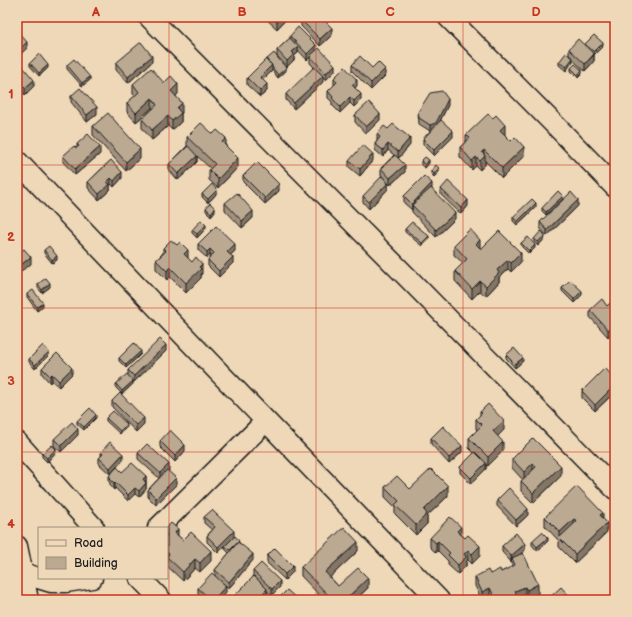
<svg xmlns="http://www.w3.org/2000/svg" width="632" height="617" viewBox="0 0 632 617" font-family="'Balsamiq Sans',sans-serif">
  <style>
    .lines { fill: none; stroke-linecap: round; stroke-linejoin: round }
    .minor-casing { stroke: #1c1c1c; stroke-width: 23 }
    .minor { stroke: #efd8b8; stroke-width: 20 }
    .wall { fill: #a1917e; stroke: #1c1c1c }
    .shaded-wall { fill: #837666; stroke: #1c1c1c }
    .building { fill: #bba992; stroke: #1c1c1c }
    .grid { fill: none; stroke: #c8321e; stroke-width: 1; stroke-opacity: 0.55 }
    .neatline { fill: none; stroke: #c8321e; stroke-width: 1.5 }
    .grid-label { font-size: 13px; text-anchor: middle; font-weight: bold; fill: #c8321e }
  </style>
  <rect width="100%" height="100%" fill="#efd8b8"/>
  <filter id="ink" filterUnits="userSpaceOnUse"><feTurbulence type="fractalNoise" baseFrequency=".025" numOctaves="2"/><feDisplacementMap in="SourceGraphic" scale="8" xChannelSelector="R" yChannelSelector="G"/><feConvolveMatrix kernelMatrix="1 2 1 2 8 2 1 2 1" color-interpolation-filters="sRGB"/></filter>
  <g filter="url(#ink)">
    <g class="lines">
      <defs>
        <path id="minor" d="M149 17 410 280 615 489
          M448 17 562 132 615 187
          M17 161 210 363 439 600
          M17 442 94 528
          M158 528 266 421
          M17 546 28 600
          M22 573 51 582H66L92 578
          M140 578 161 600"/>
      </defs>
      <use href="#minor" class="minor-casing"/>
      <use href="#minor" class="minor"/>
    </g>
    <path class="wall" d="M264 17H288L277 29Z
      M301 20 325 21 332 35 320 46 301 26Z
      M17 31 27 48 18 57 17 56Z
      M290 36 316 51 335 71 326 80 310 63V57L307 60 298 50V53L294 56V60L287 67 277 56V50L290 38Z
      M585 44 603 46 594 55V61L585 71 573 60V61L566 71 559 65V62L569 55V49L585 45Z
      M266 59 286 71 278 78 272 70V71L263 80 267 91 260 97 247 85V78Z
      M17 62 34 86 25 95 19 88 17 90Z
      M152 62 128 83 116 70V63Z
      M30 63 48 68 39 76 30 66Z
      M67 65 90 80 82 86 67 69Z
      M352 65 372 68 385 76 371 90 352 71Z
      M571 68 582 74 578 78 571 71Z
      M334 78 357 86 355 88 361 100 354 107 350 103 340 113 332 105V102L328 98V91L334 85Z
      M323 82 294 109 286 100V94Z
      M164 83 178 94 176 96 182 113 181 114V122L172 130 168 126 152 140 142 128V119L153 109 152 108 136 122 127 112V103L135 96 133 94V84Z
      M71 96 97 114 87 122 71 102Z
      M448 105 440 121 453 137 434 156 423 145V139L430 131 419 124 418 112Z
      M355 115 380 120 366 134 355 122Z
      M93 126 140 158 126 171 93 135Z
      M388 129 410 145 398 159 405 172 390 185 388 183V189L369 209 363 202V196L385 179 381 175V168L394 155 388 150 383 157 375 150V144L377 141V134Z
      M505 134V135L524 156 502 178 485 161V165L480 170 476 166 472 170 460 157V147L466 141V135Z
      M187 137 226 146 238 167 218 188 209 180V170L211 169 197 156V162L178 180 169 170V164L187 146Z
      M77 144 100 154 75 175 63 162V156L76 148H77Z
      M111 160 122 178 114 187 111 184 110 186V190L99 200 88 188V182Z
      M373 160 360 176 349 167V161Z
      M421 161 429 163 425 168 421 165Z
      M431 171 439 172 434 177 431 174Z
      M243 176 279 191 265 204 243 182Z
      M432 189 455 219 436 237 412 212V209V210L404 203V196Z
      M441 189 468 206 461 214 441 195Z
      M217 193 208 203 202 197V194Z
      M563 199 546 215 542 211V208Z
      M225 203 253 218 242 228 225 210Z
      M578 206 547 236 540 228V222Z
      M536 207 517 225 513 221V217Z
      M206 208 215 211 211 216 206 211Z
      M206 228 197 238 192 233V230Z
      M405 229 429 239 422 246 405 232Z
      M545 238 538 246 534 242V239Z
      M521 243 535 248 529 254 521 246Z
      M198 244 235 251 230 255 233 263 219 277 208 266V260L211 256 210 255 207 258 198 250Z
      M454 245 480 249H481L521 262 511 272 508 269 499 277V282L486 296 480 291 472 299 455 281V271L463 263 454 255Z
      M163 248 188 258 202 273 201 275V278L186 293 170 277 167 280 156 269V260L163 253Z
      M44 250 57 260 52 263 44 253Z
      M38 284 50 287 42 293 38 288Z
      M562 288 582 295 574 303 562 291Z
      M27 294 43 306 37 311 27 297Z
      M615 299 608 337 590 317V310L607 306Z
      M166 351 134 382 133 381V384L122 394 116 388V384L128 375V370Z
      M141 354 126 368 119 361V358Z
      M49 355 35 369 29 362V359Z
      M506 355 523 361 515 368 506 358Z
      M42 368 72 374 59 387 52 381 50 383 42 374Z
      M615 379V392L595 411 582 398V391Z
      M112 401 144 424 136 432 112 407Z
      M480 412 504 430 497 436 503 451 488 466 486 465V469L471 484 460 473V467L474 453 469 448V438L477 430 476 429V419L480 415Z
      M96 418 84 430 77 424V421Z
      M106 418 127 427 120 434 106 421Z
      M78 435 61 452 54 446V439Z
      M431 438 462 452 449 464 431 444Z
      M533 438 561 476 533 503 521 491V481L523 480 512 468V459Z
      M160 441 185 451 175 462 160 447Z
      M56 452 47 462 42 457V454Z
      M101 452 123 460 110 474 99 464V458L101 456Z
      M138 453 169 471H168L176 485 156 505 148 497V490L159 478 138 459Z
      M122 472 146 476V489L139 497 135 494 128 501 115 488 114 490 110 485V483L109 482V476Z
      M385 487 410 489 448 496 427 516V524L416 535 395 514V507L385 497Z
      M497 500 528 515 516 526 497 506Z
      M204 517 234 537 239 542 253 560 229 588 220 581 226 592 219 600H204L198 594V588L215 576V570L229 553 225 549V546L218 553 207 542V536L212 530 204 523Z
      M545 517 603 519 607 532 575 563 559 547V541L545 526Z
      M167 528 211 561 200 572 195 568 183 581 167 566Z
      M461 534 480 556 472 564 468 560 466 562V566L458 574 448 565V561L438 551 436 553 430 547V538Z
      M532 541H548L537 551 532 545Z
      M502 546 525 550 522 554 538 594 527 600 525 596 518 599V600H492L490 597 484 600H482L475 586V577L501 572 512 567V563L502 552Z
      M358 551 330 577 338 586 368 588 355 600H324L301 576V567Z
      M267 556 293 572 285 580 267 563Z
      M253 571 280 587 272 595 267 591V599L265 600H230L253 577Z"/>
    <path class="shaded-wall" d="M282 17H288L277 29V22Z
      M322 17H329L322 24Z
      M20 25V28L17 31V27Z
      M332 28V35L320 46V39Z
      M27 42V48L18 57V51Z
      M603 43V46L594 55V61L585 71V64L594 55V52Z
      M316 45V52L307 60V54Z
      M298 47V53L294 56V60L287 67V61L292 52Z
      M152 56V62L128 83V77Z
      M573 58V61L566 71V67Z
      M48 65V68L39 76V73Z
      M272 65V71L260 83V77Z
      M335 65V71L326 80V73Z
      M286 68V71L278 78V75Z
      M385 69V76L371 90V83Z
      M582 70V74L578 78V75Z
      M323 76V82L294 109V103Z
      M90 77V80L82 86V83Z
      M34 80V86L25 95V88Z
      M357 80V86L352 91V85Z
      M19 82V88L17 90V83Z
      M178 84V94L171 100V91Z
      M267 84V91L260 97V91Z
      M361 94V100L354 107V101Z
      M350 97V103L340 113V107Z
      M152 98V108L136 122V113Z
      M448 99V105L436 129 430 131V125Z
      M182 103V113L181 114V122L172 130V121L177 108Z
      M97 107V114L87 122V115Z
      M380 114V120L366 134V127Z
      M168 116V126L152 140V130Z
      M505 125V134L500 139V130Z
      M453 131V137L434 156V150Z
      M226 138V147L222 142Z
      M410 138V145L398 159V152Z
      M388 144V150L383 157V150Z
      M100 147V154L75 175V169Z
      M524 147V156L502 178V168Z
      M140 149V158L126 171V162Z
      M484 150V157L485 156V165L480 170V161L482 152Z
      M373 154V160L360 176V169Z
      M197 156V162L178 180V174Z
      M476 157V166L472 170V161Z
      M238 158V167L218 188V179Z
      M429 160V163L425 168V165Z
      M405 165V172L390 185V178Z
      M439 168V172L434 177V174Z
      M122 172V178L114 187V181Z
      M111 178V184L110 186V190L99 200V194L107 182Z
      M388 183V189L369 209V202Z
      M432 183V190L412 205V210V204Z
      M279 184V191L265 204V198Z
      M217 190V193L208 203V199Z
      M563 196V199L546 215V212Z
      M468 200V206L461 214V208Z
      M578 200V206L547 236V230Z
      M536 203V207L517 225V222Z
      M215 208V211L211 216V213Z
      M253 211V218L242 228V221Z
      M455 213V219L436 237V230Z
      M206 225V228L197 238V234Z
      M545 235V238L538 246V242Z
      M429 236V239L422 246V243Z
      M480 240V249L476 244Z
      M235 244V251L227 258V252Z
      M535 245V248L529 254V251Z
      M210 249V255L207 258V252Z
      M188 250V259L184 254Z
      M521 253V262L511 272V263Z
      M57 256V260L52 263V260Z
      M31 257V264L17 274V268Z
      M233 257V263L219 277V271Z
      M508 260V269L499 277V282L486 296V286L497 270Z
      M202 264V273L201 275V278L186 293V283Z
      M170 267V277L167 280V271Z
      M480 281V291L472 299V289Z
      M50 283V287L42 293V290Z
      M582 291V295L574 303V299Z
      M43 303V306L37 311V307Z
      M615 324V331L608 337V330Z
      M166 345V351L134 382V376Z
      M141 351V354L126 368V365Z
      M49 352V355L35 369V365Z
      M523 358V361L515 368V364Z
      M72 368V374L59 387V381Z
      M52 374V381L50 383V376Z
      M133 381V384L122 394V391Z
      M615 385V392L595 411V405Z
      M96 415V418L84 430V427Z
      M144 418V424L136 432V425Z
      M504 421V430L493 441V431Z
      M127 424V427L120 434V431Z
      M78 429V435L61 452V446Z
      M503 442V451L488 466V457Z
      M185 445V451L175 462V456Z
      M462 446V452L449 464V458Z
      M56 449V452L47 462V458Z
      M123 454V460L110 474V468Z
      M486 463V469L471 484V478Z
      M533 463V473L524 481V472Z
      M169 464V471L160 479V473Z
      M561 466V476L533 503V493Z
      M146 476V483L143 479Z
      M176 478V485L156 505V498Z
      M115 482V488L114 490V483Z
      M146 483V489L139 497V491Z
      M448 486V496L427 516V524L416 535V525L424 510Z
      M135 488V494L128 501V495Z
      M528 509V515L516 526V520Z
      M603 513V522L600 515Z
      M574 519V528L560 538V532Z
      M607 523V532L575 563V554Z
      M461 527V537L457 531Z
      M178 529V539L175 533Z
      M234 531V537L218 553V547Z
      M548 538V541L537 551V547Z
      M438 541V551L436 553V543Z
      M358 542V551L325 582V572Z
      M525 544V550L513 561 512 558 511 563V556Z
      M480 546V556L472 564V554Z
      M468 550V560L466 562V566L458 574V565L464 554Z
      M211 551V561L200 572V563Z
      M253 554V560L229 588V582Z
      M195 559V568L183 581V572Z
      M293 566V572L285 580V574Z
      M368 578V588L355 600H345Z
      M280 581V587L272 595V589Z
      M538 584V594L527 600V590Z
      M226 586V592L219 600H213Z
      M525 587V596L518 599V600H514L515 591Z
      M490 588V597L484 600H482V592Z
      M267 589V599L265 600H256Z"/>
    <path class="building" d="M271 17H282L277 22Z
      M304 17H322V18L332 28 320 39 301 20Z
      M17 22 20 25 17 27Z
      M298 27 316 45 307 54 290 36Z
      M17 31 27 42 18 51 17 49Z
      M594 35 603 43 594 52 585 44Z
      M290 38 298 47 292 52 294 54 287 61 277 50Z
      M578 39 594 54 585 64 569 49Z
      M141 42 152 56 128 77 116 63Z
      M319 48 335 65 326 73 310 56Z
      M274 53 286 68 278 75 272 67V65L266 60Z
      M566 53 573 58 566 67 559 62Z
      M39 54 48 65 39 73 30 63Z
      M360 56 372 68 378 62 385 69 371 83 352 65Z
      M74 59 90 77 82 83 67 65Z
      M266 59 272 65 260 77 267 84 260 91 247 78Z
      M18 61 34 80 25 88 19 82 17 83V62Z
      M575 64 582 70 578 75 571 68Z
      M314 67 323 76 294 103 286 94Z
      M345 67 357 80 352 85 361 94 354 101 350 97 340 107 332 98 333 97 328 91 337 82 334 78Z
      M151 68 164 83 171 76 178 84 171 91 182 103 177 108 181 113 172 121 168 116 152 130 142 119 157 105 152 98 136 113 127 103 139 92 133 84Z
      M80 88 97 107 87 115 71 96Z
      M442 91 448 99 436 123 430 125 419 118 418 112 430 93Z
      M369 102 380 114 366 127 355 115Z
      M108 113 140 149 126 162 93 126Z
      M488 114 493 118 496 115 505 125 500 130 511 141 515 137 524 147 502 168 484 150 482 152 485 156 480 161 476 157 472 161 460 147 470 138 466 135Z
      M441 120 453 131 434 150 423 139Z
      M201 123 213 134 217 130 226 138 222 142 238 158 218 179 209 170 215 164 187 137Z
      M393 124 410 138 398 152 388 144 383 150 375 144 380 137 377 134 384 126 388 129Z
      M88 134 100 147 75 169 63 156 74 146 76 148 79 146 77 144Z
      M363 145 373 154 360 169 349 161Z
      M188 146 197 156 178 174 169 164Z
      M395 155 405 165 390 178 381 168Z
      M425 157 429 160 425 165 421 161Z
      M111 160 122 172 114 181 111 178 107 182 110 184 99 194 88 182Z
      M257 162 279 184 265 198 243 176Z
      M436 165 439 168 434 174 431 171Z
      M382 176 388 183 369 202 363 196Z
      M424 176 432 183 412 204 404 196Z
      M448 181 468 200 461 208 441 189Z
      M212 184 217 190 208 199 202 194Z
      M431 188 455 213 436 230 412 205Z
      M558 191 563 196 546 212 542 208Z
      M571 192 578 200 547 230 540 222Z
      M237 193 253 211 242 221 225 203Z
      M532 199 536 203 517 222 513 217Z
      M210 203 215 208 211 213 206 208Z
      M201 220 206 225 197 234 192 230Z
      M412 222 429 236 422 243 405 229Z
      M216 226 235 244 227 252 233 257 219 271 208 260 214 253 210 249 207 252 198 244Z
      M470 229 480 240 476 244 481 249 499 231 521 253 511 263 508 260 497 270 499 273 486 286 480 281 472 289 455 271 467 259 454 245Z
      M541 231 545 235 538 242 534 239Z
      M528 237 535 245 529 251 521 243Z
      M171 240 177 245 180 242 188 250 184 254 192 262 196 257 202 264 199 267 201 269 186 283 170 267 167 271 156 260 166 251 163 248Z
      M49 246 57 256 52 260 44 250Z
      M24 249 31 257 17 268V254Z
      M46 278 50 283 42 290 38 284Z
      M570 280 582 291 574 299 562 288Z
      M33 290 43 303 37 307 27 294Z
      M602 299 607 306 615 299V324L608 330 590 310Z
      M160 339 166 345 134 376 128 370Z
      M134 343 141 351 126 365 119 358Z
      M43 345 49 352 35 365 29 359Z
      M514 348 523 358 515 364 506 355Z
      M57 353 72 368 59 381 52 374 50 376 42 368Z
      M605 368 615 379V385L595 405 582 391Z
      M127 374 133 381 122 391 116 384Z
      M120 393 144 418 136 425 112 401Z
      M488 404 504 421 493 431 503 442 488 457 469 438 482 425 476 419 482 413 480 412Z
      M90 408 96 415 84 427 77 421Z
      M113 411 127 424 120 431 106 418Z
      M72 422 78 429 61 446 54 439Z
      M443 426 462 446 449 458 431 438Z
      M170 430 185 445 175 456 160 441Z
      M533 438 561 466 533 493 521 481 536 467 533 463 524 472 512 459Z
      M110 442 123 454 110 468 99 458 103 454 101 452Z
      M147 444 169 464 160 473 138 453Z
      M52 445 56 449 47 458 42 454Z
      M475 452 486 463 471 478 460 467Z
      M132 463 146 476 143 479 146 483 139 491 135 488 128 495 115 482 114 483 110 479 111 478 109 476 117 467 122 472Z
      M431 469 448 486 424 510 427 514 416 525 395 505 399 501 385 487 397 476 410 489Z
      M167 470 176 478 156 498 148 490Z
      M577 486 603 513 600 515 607 523 575 554 559 538 577 521 574 519 560 532 545 517Z
      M509 488 528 509 516 520 497 500Z
      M212 510 234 531 218 547 207 536 215 527 204 517Z
      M450 517 461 527 457 531 465 538 468 535 480 546 472 554 468 550 464 554 466 557 458 565 448 555 450 553 438 541 436 543 430 538Z
      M171 523 178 529 175 533 183 540 191 532 211 551 200 563 195 559 183 572 167 557 169 554 167 552V528H166Z
      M344 527 358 542 325 572 338 586 358 568 368 578 345 600H333L301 567Z
      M542 532 548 538 537 547 532 541Z
      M516 533 525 544 511 556 502 546Z
      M235 536 239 541 230 550 225 546Z
      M238 542 253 554 229 582 215 570Z
      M275 548 293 566 285 574 267 556Z
      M523 553 538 584 527 590 525 587 515 591 518 598 514 600H496L490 588 482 592 475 577 488 570 490 574 500 569 501 572 515 565 512 558Z
      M261 563 280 581 272 589 253 571Z
      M212 573 226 586 213 600H211L198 588Z
      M254 576 267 589 256 600H230Z
      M561 587 573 600H547Z
      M287 590 298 600H277Z"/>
  </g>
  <path class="grid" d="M169 17V600M316 17V600M463 17V600M17 165H615M17 308H615M17 452H615"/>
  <rect width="632" height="617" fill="none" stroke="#efd8b8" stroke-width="44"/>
  <rect x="38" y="527" width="130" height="52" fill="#efd8b8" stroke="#9b8d7a"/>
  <rect x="46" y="540" width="20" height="6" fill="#efd8b8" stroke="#9b8d7a"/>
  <text x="74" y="547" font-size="12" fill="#1c1c1c">Road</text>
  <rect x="46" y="557" width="20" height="12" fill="#bba992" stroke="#9b8d7a"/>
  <text x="74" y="567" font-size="12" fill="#1c1c1c">Building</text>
  <rect x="22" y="22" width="588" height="573" class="neatline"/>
  <g class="grid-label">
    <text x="96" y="16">A</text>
    <text x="242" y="16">B</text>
    <text x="390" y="16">C</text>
    <text x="536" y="16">D</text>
    <text x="11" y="98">1</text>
    <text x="11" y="241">2</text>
    <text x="11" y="385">3</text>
    <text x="11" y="528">4</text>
  </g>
</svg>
